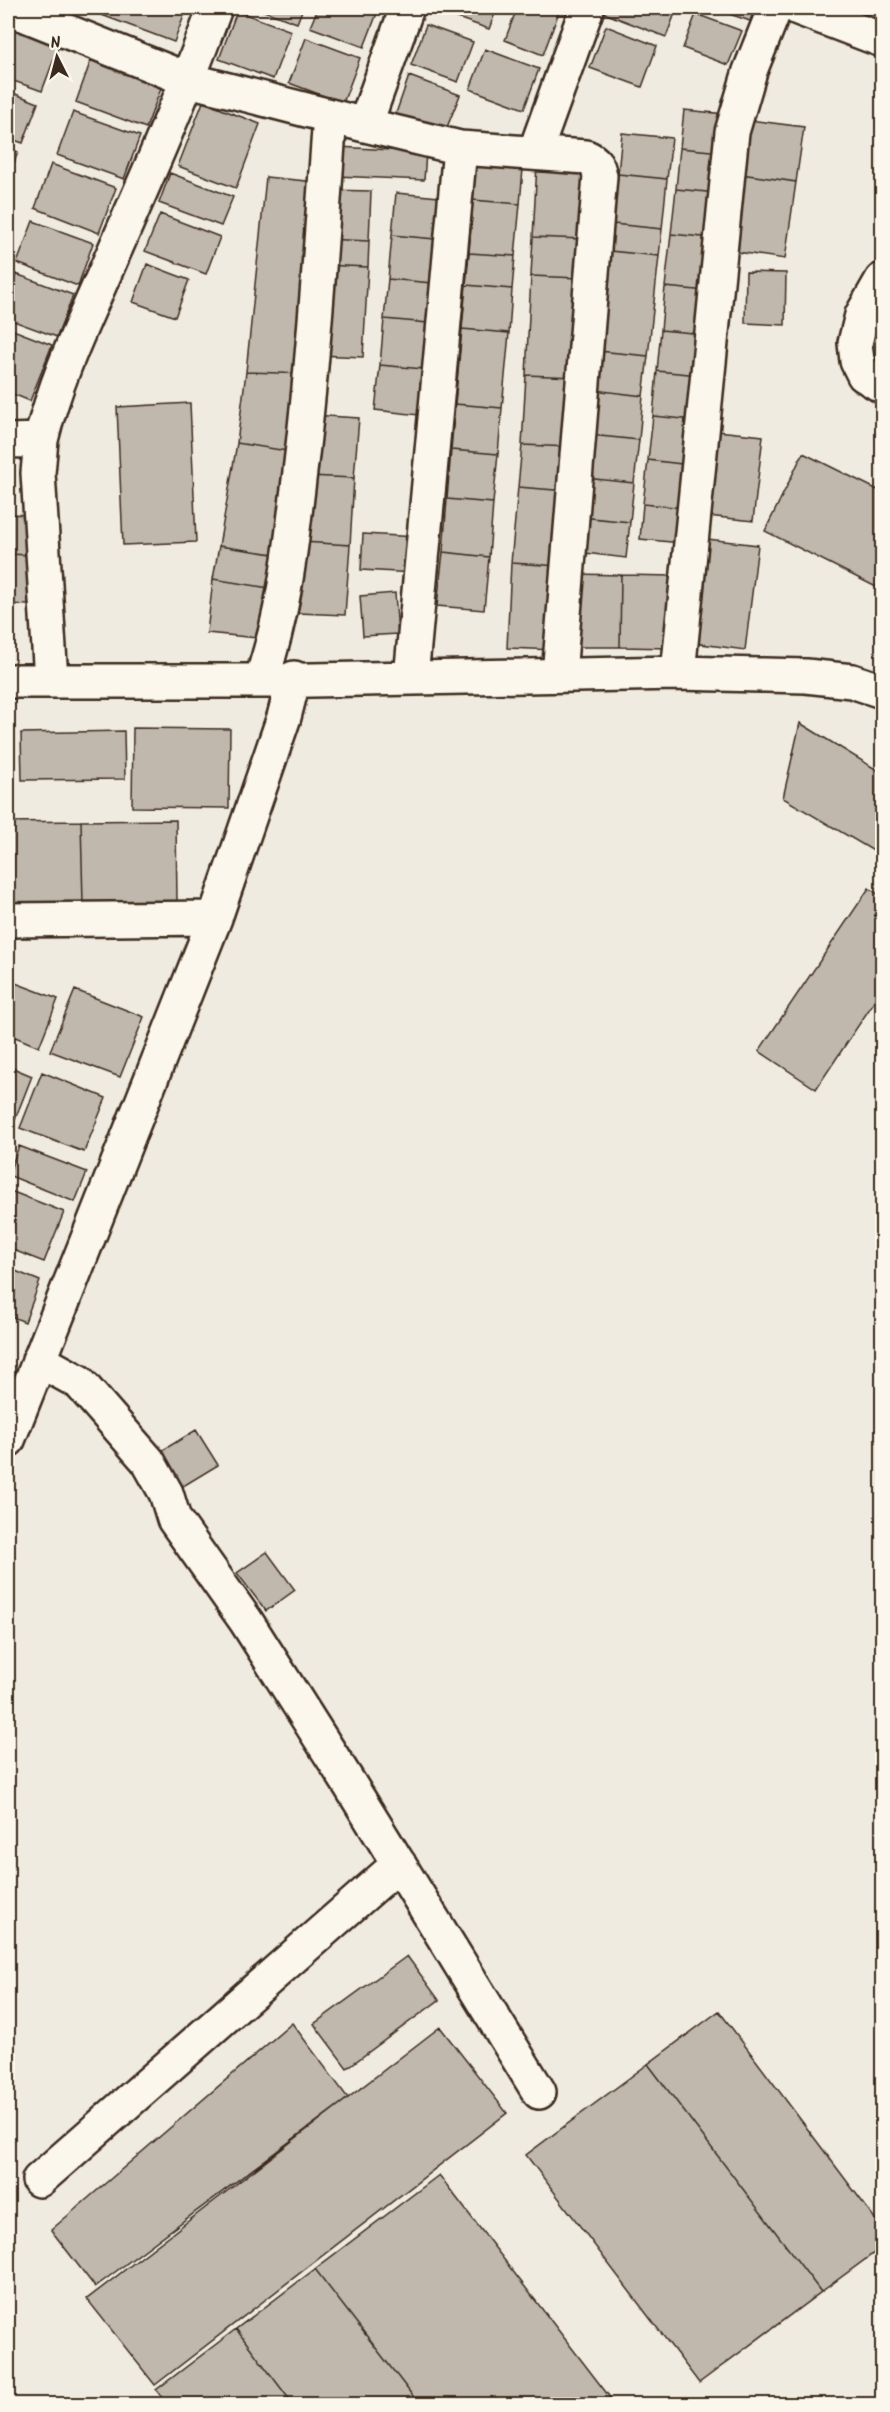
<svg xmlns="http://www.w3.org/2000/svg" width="890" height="2412" viewBox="0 0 890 2412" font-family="Kalam,sans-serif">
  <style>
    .building { fill: #c0b8ad; stroke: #3b2a1e; stroke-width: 1.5 }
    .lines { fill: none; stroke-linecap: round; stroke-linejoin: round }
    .minor-casing { stroke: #3b2a1e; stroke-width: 38 }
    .minor { stroke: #fbf7ec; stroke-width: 33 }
  </style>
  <rect width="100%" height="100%" fill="#f0ebe0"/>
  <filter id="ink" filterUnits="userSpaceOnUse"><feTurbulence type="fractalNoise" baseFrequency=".0167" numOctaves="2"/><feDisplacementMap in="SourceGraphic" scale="12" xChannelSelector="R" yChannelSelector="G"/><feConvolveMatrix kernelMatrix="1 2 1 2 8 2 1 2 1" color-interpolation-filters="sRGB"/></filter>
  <g filter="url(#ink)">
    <path class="building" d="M101 8H187L174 42 99 14Z
      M256 8H303L297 23Z
      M318 8H379L364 47 310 27Z
      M436 8H497L489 29 435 10Z
      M517 8 560 9 543 55 505 40Z
      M606 8H677L666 37 604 13Z
      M712 8H755L750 21Z
      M861 8H882V40L853 28Z
      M237 11 291 31 273 79 219 59Z
      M696 14 742 31 728 65 683 48Z
      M8 23 60 43 42 91 8 79Z
      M426 25 473 42 458 82 411 65Z
      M606 26 657 46 642 87 590 68Z
      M306 38 360 58 343 103 289 83Z
      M485 49 539 69 524 109 470 89Z
      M91 60 162 86 146 128 76 102Z
      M409 76 460 95 443 137 394 119Z
      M8 91 38 103 23 143 8 138Z
      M203 102 260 124 236 188 178 166Z
      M684 110 726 114 721 152 680 148Z
      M73 112 140 136 124 179 57 155Z
      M749 120 804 127 796 182 741 174Z
      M622 133 672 138 667 179 618 174Z
      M339 147 426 152 424 180 337 176Z
      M8 148 18 152 8 180Z
      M680 148 721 152 717 193 676 189Z
      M477 153 524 157 520 204 473 200Z
      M51 164 116 188 99 233 35 208Z
      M537 164 586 166 582 239 533 237Z
      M170 173 233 197 221 226 159 203Z
      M618 174 667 179 662 229 613 224Z
      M741 174 796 182 785 259 731 251Z
      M266 177 316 182 309 374 246 372Z
      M676 189 717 193 713 238 671 234Z
      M326 190 371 191 369 241 323 239Z
      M396 193 439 197 435 239 392 235Z
      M473 200 520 204 515 256 469 253Z
      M160 214 220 237 206 274 145 251Z
      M33 221 93 243 78 286 17 263Z
      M613 224 662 229 659 256 610 251Z
      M671 234 713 238 707 291 665 287Z
      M392 235 435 239 432 283 388 279Z
      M533 237 582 239 579 278 531 276Z
      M323 239 369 241 368 267 322 265Z
      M610 251 659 256 648 356 599 351Z
      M469 253 515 256 512 289 466 285Z
      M147 264 189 280 175 317 133 302Z
      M322 265 368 267 363 357 318 355Z
      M746 272 786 273 785 325 745 323Z
      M16 274 73 295 57 337 8 319V297Z
      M531 276 579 278 574 377 526 375Z
      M388 279 432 283 428 323 384 319Z
      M466 285 512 289 509 333 462 329Z
      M665 287 707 291 703 334 661 330Z
      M384 319 428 323 423 369 380 365Z
      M8 328 52 345 30 401 8 392Z
      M462 329 509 333 502 408 455 404Z
      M661 330 703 334 699 375 657 371Z
      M599 351 648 356 643 396 594 390Z
      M380 365 423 369 419 415 375 410Z
      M657 371 699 375 694 420 653 416Z
      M246 372 309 374 299 453 237 443Z
      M526 375 574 377 571 447 522 445Z
      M594 390 643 396 639 440 590 435Z
      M190 403 196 542 123 545 117 407Z
      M455 404 502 408 498 454 451 450Z
      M312 415 359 418 354 478 308 476Z
      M653 416 694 420 690 465 648 460Z
      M718 431 763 436 753 521 708 516Z
      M590 435 639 440 634 483 585 478Z
      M237 443 299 453 280 555 219 546Z
      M522 445 571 447 567 491 518 487Z
      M451 450 498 454 493 503 447 499Z
      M803 453 882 492V590L765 531Z
      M648 460 690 465 685 508 643 504Z
      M308 476 354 478 350 545 303 542Z
      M585 478 634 483 630 522 581 517Z
      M518 487 567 491 560 566 511 563Z
      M447 499 493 503 489 557 443 552Z
      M643 504 685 508 681 543 640 539Z
      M8 514 32 515 30 555 8 554Z
      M581 517 630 522 626 558 577 552Z
      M363 534 417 537 415 573 361 570Z
      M707 539 758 545 745 650 694 643Z
      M303 542 350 545 345 615 298 613Z
      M219 546 280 555 275 589 213 579Z
      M443 552 489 557 484 610 437 606Z
      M8 554 30 555 28 605 8 604Z
      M511 563 560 566 556 650 507 648Z
      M576 574 621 575 620 647H575Z
      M621 575 674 576 673 648 620 647Z
      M213 579 275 589 269 639 207 633Z
      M395 593 398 634 363 636 360 596Z
      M8 709 11 804H8Z
      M800 723 882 773V856L783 798Z
      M133 728 230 729 229 808 132 807Z
      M124 731 125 779 22 780 21 733Z
      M176 820 177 902 83 904 81 821Z
      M81 821 83 904 8 905V822Z
      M869 888 882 897V990L816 1089 759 1051Z
      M10 981 58 999 39 1047 8 1034V987Z
      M75 990 144 1017 120 1077 50 1051Z
      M8 1066 32 1076 12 1127 8 1126Z
      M42 1072 106 1098 84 1152 20 1128Z
      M19 1146 87 1172 75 1202 8 1175Z
      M8 1190 64 1212 44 1262 8 1248Z
      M8 1268 40 1281 25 1322 8 1315Z
      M196 1430 218 1465 180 1488 158 1453Z
      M267 1552 295 1590 266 1611 237 1573Z
      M407 1956 439 2000 347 2068 314 2024Z
      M719 2011 882 2228V2247L821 2292 648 2064Z
      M292 2023 348 2098 95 2287 51 2230Z
      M440 2027 507 2113 155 2385 87 2299Z
      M648 2064 821 2292 699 2383 526 2155Z
      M439 2175 615 2404H419L315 2269Z
      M315 2269 419 2404H293L236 2329Z
      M236 2329 293 2404H167L156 2390Z"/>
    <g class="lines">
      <defs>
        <path id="minor" d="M8 8 189 80 365 125 407 8
          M798 8 882 40
          M365 125 460 148 586 157C596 161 598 166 600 176L559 675
          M535 152 587 8
          M882 280 862 315 855 343 857 361 864 375 882 386
          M41 440 38 473 51 680
          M8 441 41 440C56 377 84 321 110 261 147 177 184 93 215 8
          M678 673 732 132 750 71 775 8
          M411 678 460 148
          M8 681H261L678 673 806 676 852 681 882 691
          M261 681C284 615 291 548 299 480 314 359 321 238 330 116
          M215 918 284 717 294 678
          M8 920 215 918 8 1440
          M39 1360 79 1382 148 1461 166 1493 174 1519 246 1621 350 1785 539 2092
          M39 2180 399 1864"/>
      </defs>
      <use href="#minor" class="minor-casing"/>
      <use href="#minor" class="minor"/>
    </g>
  </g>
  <rect width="890" height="2412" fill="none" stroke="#fbf7ec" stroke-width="30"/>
  <rect x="15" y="15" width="860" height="2382" fill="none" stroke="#3b2a1e" stroke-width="2" filter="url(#ink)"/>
  <g transform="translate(57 57) rotate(354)" stroke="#fbf7ec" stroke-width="4.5" paint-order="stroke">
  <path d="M0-4.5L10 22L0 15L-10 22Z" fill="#3b2a1e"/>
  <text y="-9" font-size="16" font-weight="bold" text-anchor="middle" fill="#3b2a1e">N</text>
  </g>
</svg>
